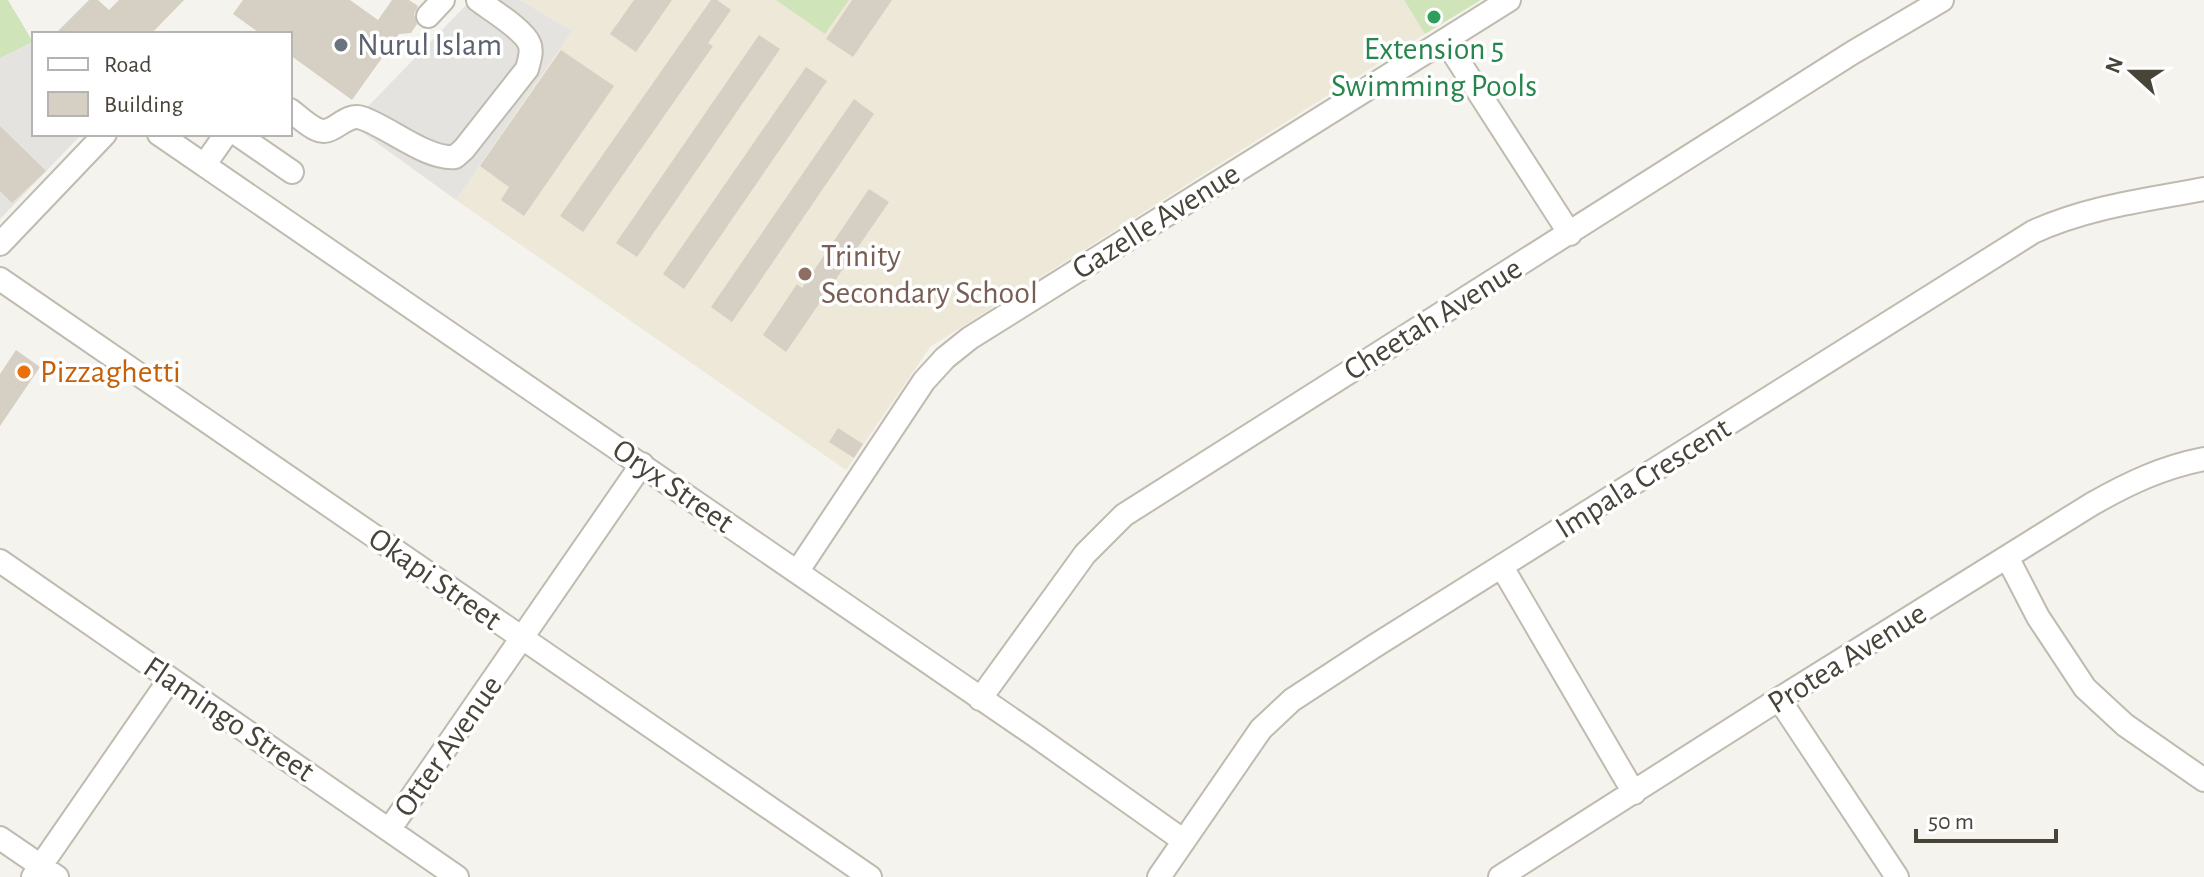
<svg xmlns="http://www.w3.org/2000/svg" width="2204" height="877" viewBox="0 0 2204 877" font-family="'Alegreya Sans',sans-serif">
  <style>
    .education { fill: #ede8d8 }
    .green { fill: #cfe5b9 }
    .parking { fill: #e4e3e0 }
    .building { fill: #d6cfc3 }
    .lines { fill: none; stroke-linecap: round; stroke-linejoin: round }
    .minor-casing { stroke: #c0bbb0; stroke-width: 26 }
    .minor { stroke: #fff; stroke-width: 22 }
    .leisure-dot { fill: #2e9e5b; stroke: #fff; stroke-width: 3 }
    .worship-dot { fill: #6b7280; stroke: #fff; stroke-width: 3 }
    .education-dot { fill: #8d6e63; stroke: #fff; stroke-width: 3 }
    .food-dot { fill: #e8710a; stroke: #fff; stroke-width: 3 }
    .labels { text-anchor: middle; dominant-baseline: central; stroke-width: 7; stroke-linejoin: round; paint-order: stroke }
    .worship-label { font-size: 32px; fill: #5b616d; stroke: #fff; text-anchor: start }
    .leisure-label { font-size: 32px; fill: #27864d; stroke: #fff }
    .street-label { font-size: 32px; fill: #49443a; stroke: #fff }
    .education-label { font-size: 32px; fill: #785e54; stroke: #fff; text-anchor: start }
    .food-label { font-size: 32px; fill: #c56008; stroke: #fff; text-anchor: start }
  </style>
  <rect width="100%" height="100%" fill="#f5f3ed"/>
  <path class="education" d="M520 0H1404L1425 34 930 347 846 470 456 200 572 31Z"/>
  <path class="green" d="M0 0H8L33 42 0 58Z
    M776 0H849L825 34Z
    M1404 0H1481L1425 34Z"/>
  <path class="parking" d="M471 0H520L572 31 456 200 351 124Z
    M33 42 34 134H82L0 219V58Z"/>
  <path class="building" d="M89 0H98L109 10 119 0H184L151 34H55Z
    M243 0H350L378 20 392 0H409L418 6 414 14 417 24 411 33 399 34 352 100 290 55V34H261L233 14Z
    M634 0H672L636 52 610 34Z
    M711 0H717L731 10 708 43 713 46 583 232 560 216Z
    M852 0H892L853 57 826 39Z
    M759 35 780 49 637 257 616 243Z
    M561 50 614 86 524 216 501 200 509 187 480 166Z
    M806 67 827 81 684 289 663 274Z
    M854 99 874 114 732 322 711 307Z
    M0 126 46 171 12 203 0 191Z
    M869 189 889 202 786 352 763 335 797 284 802 288Z
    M16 350 40 367 0 426V374Z
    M838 428 863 444 854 458 829 442Z"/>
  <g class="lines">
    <defs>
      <path id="minor" d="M428 16 443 0
        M1445 40 1570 234
        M290 110C298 116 307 125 316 129 333 138 344 112 362 118 389 127 427 160 455 157L464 149 527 69C529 61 533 51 529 43 523 29 491 10 478 0
        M159 134 1036 736 1184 841
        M237 134 292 172
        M205 164 226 134
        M0 244 105 134
        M0 279 870 877
        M2008 559 2038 617 2085 688 2125 725 2204 780
        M0 561 457 877
        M1502 567 1634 793
        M797 572 924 381 945 358 970 338 1509 0
        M980 699 1085 554 1124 515 1852 53 1942 0
        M1779 699 1897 877
        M389 830 642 464
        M0 838 57 877
        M33 877 170 679
        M1159 877 1261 729 1292 700 1373 647 2033 232C2087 207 2146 200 2204 189
        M1500 877 1779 699 2092 504C2129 483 2163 467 2204 459"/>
    </defs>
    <use href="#minor" class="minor-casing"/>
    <use href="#minor" class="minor"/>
  </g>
  <circle class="leisure-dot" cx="1434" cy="17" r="8"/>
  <circle class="worship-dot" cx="341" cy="45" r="8"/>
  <circle class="education-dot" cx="805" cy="274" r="8"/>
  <circle class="food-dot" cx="24" cy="372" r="8"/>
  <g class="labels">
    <g class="worship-label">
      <text x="357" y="45">Nurul Islam</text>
    </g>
    <g class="leisure-label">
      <text x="1434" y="49">Extension 5<tspan x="1434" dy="37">Swimming Pools</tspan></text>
    </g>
    <g class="street-label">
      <text transform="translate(1156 221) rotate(-32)">Gazelle Avenue</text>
      <text transform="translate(1433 319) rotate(-32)">Cheetah Avenue</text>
      <text transform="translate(1643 478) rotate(-32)">Impala Crescent</text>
      <text transform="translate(673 486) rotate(35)">Oryx Street</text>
      <text transform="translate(435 579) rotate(35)">Okapi Street</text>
      <text transform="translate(1847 658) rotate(-32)">Protea Avenue</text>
      <text transform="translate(229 719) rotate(34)">Flamingo Street</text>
      <text transform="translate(448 746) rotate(-55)">Otter Avenue</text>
    </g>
    <g class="education-label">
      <text x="821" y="256">Trinity<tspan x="821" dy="37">Secondary School</tspan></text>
    </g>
    <g class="food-label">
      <text x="40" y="372">Pizzaghetti</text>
    </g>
  </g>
  <rect x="32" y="32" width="260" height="104" fill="#ffffff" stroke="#b6b4b0" stroke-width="2"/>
  <rect x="48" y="58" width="40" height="12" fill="#ffffff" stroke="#b6b4b0" stroke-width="2"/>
  <text x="104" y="72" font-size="24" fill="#49443a">Road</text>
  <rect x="48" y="92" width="40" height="24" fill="#d6cfc3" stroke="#b6b4b0" stroke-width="2"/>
  <text x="104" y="112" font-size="24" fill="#49443a">Building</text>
  <g transform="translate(2132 72) rotate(291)" stroke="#ffffff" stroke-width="6" paint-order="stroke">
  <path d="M0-6L14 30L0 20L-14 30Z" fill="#49443a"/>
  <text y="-12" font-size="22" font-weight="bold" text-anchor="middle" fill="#49443a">N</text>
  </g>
  <path d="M1916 829v12h140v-12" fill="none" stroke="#49443a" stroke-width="4"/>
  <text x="1928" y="829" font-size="24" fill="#49443a" stroke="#ffffff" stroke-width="6" paint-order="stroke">50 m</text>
</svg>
